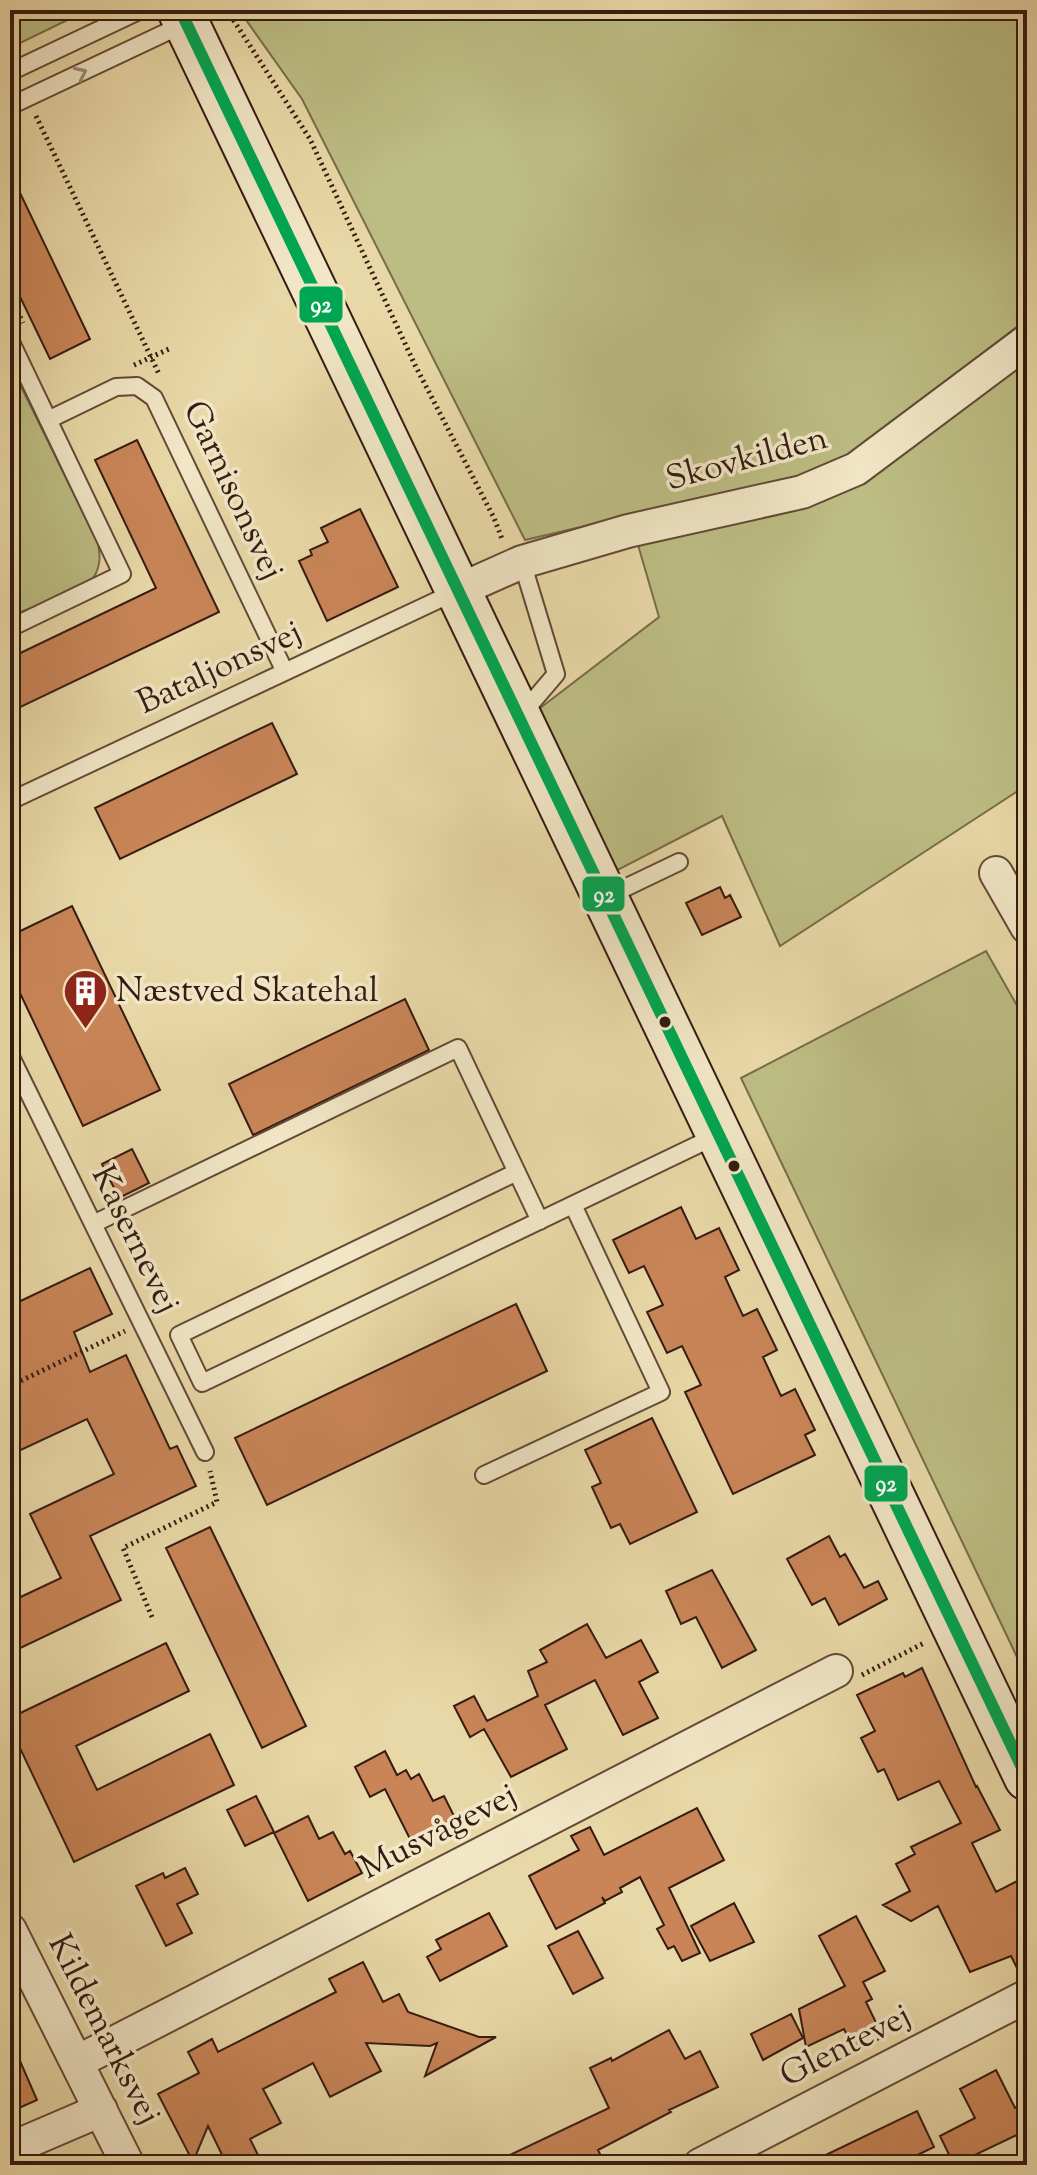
<svg xmlns="http://www.w3.org/2000/svg" width="1037" height="2175" viewBox="0 0 1037 2175" font-family="'Sorts Mill Goudy',serif">
  <style>
    .green { fill: #bcbd83; stroke: #786c4a; stroke-width: 2 }
    .building { fill: #c98558; stroke: #351b11; stroke-width: 2 }
    .lines { fill: none; stroke-linecap: round; stroke-linejoin: round }
    .lane-casing { stroke: #624a36; stroke-width: 20 }
    .street-casing { stroke: #624a36; stroke-width: 36 }
    .secondary-casing { stroke: #351b11; stroke-width: 48 }
    .path { stroke: #351b11; stroke-width: 5; stroke-dasharray: 2 4; stroke-linecap: butt }
    .lane { stroke: #f1e6c6; stroke-width: 16 }
    .street { stroke: #f1e6c6; stroke-width: 32 }
    .secondary { stroke: #f1e6c6; stroke-width: 44 }
    .bus-1-casing { stroke: #f1e6c6; stroke-width: 18 }
    .bus-1 { stroke: #00a651; stroke-width: 12 }
    .oneway { stroke: #9c8b75 }
    .bus-dot { fill: #351b11; stroke: #f1e6c6; stroke-width: 3 }
    .labels { text-anchor: middle; dominant-baseline: central; stroke-width: 7; stroke-linejoin: round; paint-order: stroke }
    .street-label { font-size: 34px; fill: #351b11; stroke: #f1e6c6 }
    .poi-label { font-size: 34px; fill: #351b11; stroke: #f1e6c6; text-anchor: start }
    .line-badge { stroke: #f1e6c6; stroke-width: 3 }
    .badge-label { font-size: 22px; text-anchor: middle; font-weight: bold; fill: #fff }
  </style>
  <rect width="100%" height="100%" fill="#e9d8a7"/>
  <filter id="stains"><feTurbulence type="fractalNoise" baseFrequency=".0025" numOctaves="4"/><feColorMatrix values="0 0 0 0 .2 0 0 0 0 .09 0 0 0 0 .02 0 0 0 .5 -.17"/></filter>
  <radialGradient id="worn" r=".72"><stop offset=".6" stop-color="#630" stop-opacity="0"/><stop offset="1" stop-color="#630" stop-opacity=".3"/></radialGradient>
  <path class="green" d="M10 10H88L10 48Z
    M239 10H1027V319L858 450 799 476 525 540 302 99Z
    M1027 360V785L780 946 722 816 610 874 531 715 659 617 636 538 803 505Z
    M10 364 98 543C100 554 101 564 95 575 87 590 37 605 19 613L10 612Z
    M986 951 1027 1023V1678L741 1078Z"/>
  <path class="building" d="M10 172 90 339 50 359 10 276Z
    M137 440 219 612 10 712V658L156 588 95 460Z
    M360 509 398 587 327 621 299 561 312 555 310 550 328 542 321 528Z
    M272 723 297 774 120 859 95 808Z
    M720 887 725 898 730 895 741 917 702 935 686 903Z
    M72 906 160 1090 83 1126 10 972V936Z
    M405 999 429 1050 253 1135 229 1084Z
    M132 1149 149 1183 119 1198 102 1164Z
    M681 1207 696 1239 719 1228 739 1270 725 1277 743 1316 757 1309 777 1350 763 1357 781 1396 795 1389 815 1430 805 1435 815 1455 733 1494 685 1392 701 1385 682 1346 667 1353 647 1312 663 1305 644 1266 629 1273 613 1240Z
    M90 1268 112 1314 74 1332 90 1372 126 1355 170 1449 177 1446 196 1486 90 1536 121 1600 10 1653V1602L61 1578 30 1514 114 1474 87 1419 10 1455V1306Z
    M516 1304 547 1371 267 1505 235 1438Z
    M652 1418 697 1512 630 1544 620 1524 611 1528 592 1487 601 1483 585 1450Z
    M210 1527 306 1726 262 1748 166 1548Z
    M829 1536 840 1557 845 1554 864 1588 878 1581 887 1599 839 1625 825 1598 812 1605 787 1559Z
    M712 1570 756 1650 722 1668 696 1617 681 1624 666 1591Z
    M587 1624 606 1658 641 1640 658 1672 639 1682 658 1718 623 1735 595 1680 545 1705 567 1749 511 1777 484 1729 470 1737 454 1706 474 1696 487 1721 538 1696 528 1671 547 1662 540 1650Z
    M166 1643 189 1691 76 1746 97 1790 210 1734 234 1785 74 1862 10 1727V1718Z
    M922 1668 976 1787 977 1786 1000 1830 972 1843 996 1892 1027 1876V1977L1022 1978 1011 1956 970 1972 938 1906 911 1921 883 1905 910 1891 896 1864 915 1854 911 1847 961 1823 939 1781 898 1800 884 1769 878 1772 861 1738 875 1731 857 1695 903 1673 905 1677Z
    M385 1751 397 1775 406 1770 411 1779 419 1774 433 1801 444 1796 455 1818 445 1823 447 1828 413 1845 385 1789 370 1797 355 1767Z
    M256 1796 274 1832 245 1846 227 1810Z
    M697 1808 724 1860 669 1888 700 1953 682 1961 674 1946 668 1949 657 1929 664 1925 640 1877 620 1888 622 1892 605 1901 602 1897 605 1903 556 1929 529 1876 579 1850 571 1836 590 1827 604 1855Z
    M308 1816 319 1839 333 1832 345 1854 350 1851 362 1873 308 1901 274 1833Z
    M185 1868 198 1894 177 1904 192 1933 166 1946 136 1886 163 1873 165 1878Z
    M734 1903 754 1942 710 1961 691 1926Z
    M489 1913 507 1946 440 1981 427 1957 441 1949 436 1940Z
    M856 1916 885 1971 863 1982 872 1999 866 2002 883 2037 855 2051 844 2029 806 2047 799 2009 845 1986 819 1936Z
    M578 1931 603 1978 573 1994 548 1946Z
    M363 1962 383 2002 399 1994 408 2012 479 2037H496L425 2076 437 2043 430 2046 366 2043 381 2071 330 2097 313 2063 263 2089 281 2123 250 2139 263 2165H227L208 2126 193 2162 158 2094 199 2073 188 2052 212 2039 218 2052 336 1992 329 1979Z
    M791 2014 803 2038 763 2060 751 2034Z
    M669 2030 685 2059 700 2051 718 2087 669 2110 671 2112 598 2150 602 2158 586 2165H489L609 2108 590 2068 611 2058 612 2061Z
    M10 2038 37 2100 10 2112Z
    M996 2070 1015 2108 1027 2102V2130L954 2165 940 2136 975 2118 960 2089Z
    M917 2111 934 2147 897 2165H805Z"/>
  <g class="lines">
    <defs>
      <path id="lane" d="M10 72 141 10
        M10 106 186 23
        M10 340 122 574 10 628
        M48 420 116 387 137 386 154 398 285 672
        M522 562 556 674 522 714
        M10 801 455 592
        M608 896 679 862
        M10 1055 205 1452
        M517 1172 179 1335 202 1383 718 1135
        M93 1224 458 1048 540 1221
        M484 1475 661 1392 573 1205"/>
      <path id="street" d="M457 591 522 562 628 531 802 492 856 469 1027 341
        M996 873 1027 927
        M10 1930 128 2165
        M77 2062 836 1671
        M10 2149 101 2110
        M700 2165 1027 1996"/>
      <path id="secondary" d="M180 10 1027 1778"/>
    </defs>
    <use href="#lane" class="lane-casing"/>
    <use href="#street" class="street-casing"/>
    <use href="#secondary" class="secondary-casing"/>
    <path class="path" d="M227 10 310 139 415 365 494 518 502 539
      M36 116 159 374
      M10 295 23 323
      M134 365 171 348
      M10 1386 125 1331
      M152 1617 123 1548 217 1502 210 1471
      M862 1675 924 1643"/>
    <use href="#lane" class="lane"/>
    <use href="#street" class="street"/>
    <use href="#secondary" class="secondary"/>
    <defs>
      <path id="bus-1" d="M180 10 1027 1778"/>
    </defs>
    <use href="#bus-1" class="bus-1-casing"/>
    <use href="#bus-1" class="bus-1"/>
  </g>
  <defs><path id="oneway-chevron" d="M-2-3.5L2.5 0L-2 3.5" fill="none" stroke-width="1.6" stroke-linecap="round" stroke-linejoin="round" transform="scale(2)"/></defs>
  <use class="oneway" href="#oneway-chevron" transform="translate(81 73) rotate(-25)"/>
  <defs>
    <symbol id="building-pin" viewBox="-11 -11 22 30"><path d="M0 17L-7.5 6A9.5 9.5 0 1 1 7.5 6Z" fill="#8f2418" stroke="#f1e6c6"/><path d="M-4-6H4V6H1V3H-1V6H-4ZM-2.5-4.3h1.7v1.8h-1.7ZM.8-4.3h1.7v1.8H.8ZM-2.5-1h1.7V.8h-1.7ZM.8-1h1.7V.8H.8Z" fill="#fff"/></symbol>
  </defs>
  <g fill-rule="evenodd">
    <use href="#building-pin" x="60" y="966" width="51" height="69"/>
  </g>
  <g class="bus-dot">
    <circle cx="665" cy="1022" r="7"/>
    <circle cx="734" cy="1166" r="7"/>
  </g>
  <g class="labels">
    <g class="street-label">
      <text transform="translate(747 460) rotate(-15)">Skovkilden</text>
      <text transform="translate(232 491) rotate(65)">Garnisonsvej</text>
      <text transform="translate(220 669) rotate(-25)">Bataljonsvej</text>
      <text transform="translate(134 1240) rotate(64)">Kasernevej</text>
      <text transform="translate(439 1833) rotate(-27)">Musvågevej</text>
      <text transform="translate(103 2030) rotate(63)">Kildemarksvej</text>
      <text transform="translate(846 2047) rotate(-27)">Glentevej</text>
    </g>
    <g class="poi-label">
      <text x="116" y="992">Næstved Skatehal</text>
    </g>
  </g>
  <g class="line-badge">
    <rect x="298" y="285" width="46" height="39" rx="8" fill="#00a651"/>
    <rect x="581" y="875" width="45" height="38" rx="8" fill="#00a651"/>
    <rect x="863" y="1464" width="46" height="39" rx="8" fill="#00a651"/>
  </g>
  <g class="badge-label">
    <text x="321" y="312">92</text>
    <text x="604" y="902">92</text>
    <text x="886" y="1491">92</text>
  </g>
  <rect width="1037" height="2175" fill="none" stroke="#e9d8a7" stroke-width="40"/>
  <rect x="12" y="12" width="1013" height="2151" fill="none" stroke="#351b11" stroke-width="4"/>
  <rect x="20" y="20" width="997" height="2135" fill="none" stroke="#351b11" stroke-width="2"/>
  <rect width="100%" height="100%" filter="url(#stains)"/>
  <rect width="100%" height="100%" fill="url(#worn)"/>
</svg>
